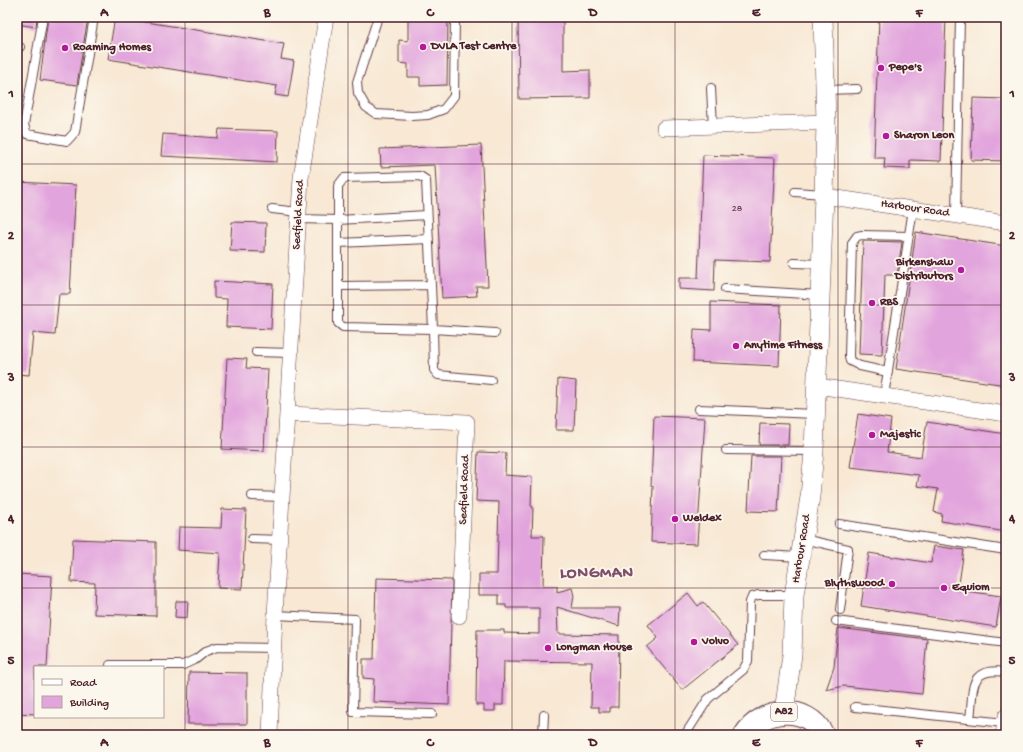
<svg xmlns="http://www.w3.org/2000/svg" width="1023" height="752" viewBox="0 0 1023 752" font-family="'Gochi Hand',sans-serif">
  <style>
    .building { fill: #e2a4dd }
    .lines { fill: none; stroke-linecap: round; stroke-linejoin: round }
    .service-casing { stroke: #643d44; stroke-width: 10 }
    .minor-casing { stroke: #643d44; stroke-width: 16 }
    .tertiary-casing { stroke: #643d44; stroke-width: 20 }
    .trunk-casing { stroke: #643d44; stroke-width: 24 }
    .service { stroke: #fff; stroke-width: 8 }
    .minor { stroke: #fff; stroke-width: 15 }
    .tertiary { stroke: #fff; stroke-width: 19 }
    .trunk { stroke: #fff; stroke-width: 22 }
    .grid { fill: none; stroke: #4a1f2b; stroke-width: 1; stroke-opacity: 0.55 }
    .poi-dot { fill: #b5179e; stroke: #fbf7ec; stroke-width: 1.5 }
    .labels { text-anchor: middle; dominant-baseline: central; stroke-width: 3.5; stroke-linejoin: round; paint-order: stroke }
    .number-label { font-size: 10px; fill: #704058 }
    .shield { fill: #fbf7ec; stroke: #7f6065; stroke-width: 1 }
    .shield-label { font-size: 11px; font-weight: bold; fill: #4a1f2b }
    .poi-label { font-size: 12px; font-weight: bold; fill: #4a1f2b; stroke: #fbf7ec; text-anchor: start }
    .street-label { font-size: 12px; fill: #4a1f2b; stroke: #fbf7ec }
    .district-label { font-size: 16px; font-weight: bold; letter-spacing: 1px; fill: #7f4e69; stroke: #fbf7ec }
    .neatline { fill: none; stroke: #4a1f2b; stroke-width: 1.5 }
    .grid-label { font-size: 13px; text-anchor: middle; font-weight: bold; fill: #4a1f2b }
  </style>
  <rect width="100%" height="100%" fill="#fbf7ec"/>
  <filter id="ink" filterUnits="userSpaceOnUse"><feTurbulence type="fractalNoise" baseFrequency=".025" numOctaves="2"/><feDisplacementMap in="SourceGraphic" scale="8" xChannelSelector="R" yChannelSelector="G"/><feConvolveMatrix kernelMatrix="1 2 1 2 8 2 1 2 1" color-interpolation-filters="sRGB"/></filter>
  <filter id="wash" filterUnits="userSpaceOnUse"><feTurbulence type="fractalNoise" baseFrequency=".012" numOctaves="4" result="noise"/><feDisplacementMap in="SourceGraphic" scale="16" xChannelSelector="R" yChannelSelector="G"/><feGaussianBlur stdDeviation="0.9" result="paint"/><feColorMatrix in="noise" values="0 0 0 0 0 0 0 0 0 0 0 0 0 0 0 0 0 1.4 0 .05"/><feComposite in="paint" operator="in"/></filter>
  <g filter="url(#wash)">
    <rect width="100%" height="100%" fill="#f8e8d4"/>
    <g id="blocks">
      <path class="building" d="M17 17H37L36 27 17 24Z
        M48 17H88L77 85 40 80Z
        M115 17 284 44 281 59 294 61 288 97 275 95 277 86 108 59Z
        M408 17H448L447 85 420 86V77H408V64L399 63V40L408 41Z
        M518 17H563V71L590 70V98L519 99Z
        M879 17H946L941 161 910 160V169L884 168 885 158H874Z
        M973 98 1006 99V161L971 160Z
        M219 129 278 131 277 162 161 156 163 134 218 138Z
        M481 145 488 286H476L477 296 442 298 435 165 381 167 380 149Z
        M703 155 775 158 770 262 715 260 714 291 679 289V278H698Z
        M17 182 76 185 70 294H59L55 335 33 333 29 375 17 374Z
        M232 222 266 223 265 252 230 251Z
        M916 232 1006 246V385L896 369Z
        M863 241 902 242 897 275H885L882 355 859 354Z
        M214 281 273 284 271 329 226 327 227 299 214 298Z
        M711 302 781 305 779 366 693 362 694 329 711 330Z
        M227 358 247 359 246 368 268 369 264 451 222 449Z
        M558 379 576 381 574 430H556Z
        M858 414 891 419 887 452 921 457 927 422 1006 434V532L941 521 942 514 934 512 938 489 917 486 919 475 850 467Z
        M654 416 705 418 697 544 651 542 653 486H651Z
        M760 423 789 424 788 445H759Z
        M478 452 506 453 505 475 532 477 531 506 533 507 532 536H544L543 586H557V592L572 588 574 596 572 608H620L619 626 557 607 558 634 619 635 618 707H610V712H599V707H591L592 662 504 661 503 705H495V711H484V705H476L477 630H504V633L539 634V608H506V605H499V595H479V574H497L499 502 476 501Z
        M751 456H781L778 512 748 511Z
        M222 509 246 510 242 589 218 588 220 553 178 550 179 527 221 528Z
        M73 539 156 542V616L94 614 95 583 71 582Z
        M934 546 964 550 958 590 1001 596 996 627 861 606 869 553 931 563Z
        M17 574 52 576 47 667H35V714L17 713Z
        M376 578 452 580 449 705 373 702 374 679 363 678V659H374Z
        M688 593 698 606 703 602 738 645 682 690 647 647 658 638 648 625Z
        M176 601H188L187 618 175 617Z
        M838 628 927 639 922 694 844 686 826 690 834 667Z
        M189 672 247 673V724H188Z"/>
    </g>
  </g>
  <g filter="url(#ink)">
    <use href="#blocks" fill-opacity="0" stroke="#643d44" stroke-width="1"/>
    <g class="lines">
      <defs>
        <path id="service" d="M43 17 24 125 27 134 67 141 75 132 94 17
          M378 17 357 82 358 93 366 107 376 114 412 116 428 115 444 109 454 96 455 17
          M17 46 20 47
          M711 88 713 127
          M825 90 857 89
          M795 192 824 194
          M272 209 299 212
          M956 215 960 17
          M299 219 338 220 427 215
          M338 243 429 239
          M794 263 821 264
          M338 286 431 285
          M725 289 820 295
          M256 352 292 353
          M888 372 860 366 850 361 849 356 852 243 857 236 862 235 909 236
          M491 380 438 375 434 370 433 329 343 327 338 323V186L344 178 420 176 426 180 433 329 495 333
          M884 396 913 209
          M699 409 815 414
          M726 450 814 451
          M252 496 283 497
          M839 524 1006 550
          M252 539 281 540
          M803 539 848 549 840 610
          M764 555 800 557
          M275 615 355 619 353 712 432 714
          M836 621 1006 643
          M110 665H183L196 659 206 651 217 647 274 648
          M855 707 1005 723
          M970 719C974 689 967 667 1006 672
          M543 735 544 715
          M685 735 708 699 743 670 748 661 750 602 752 597 758 595H794"/>
        <path id="minor" d="M664 128 826 122
          M824 196 1006 223
          M817 386 1006 414
          M288 414 467 422 459 616
          M270 735 275 615 301 178 326 17
          M1003 735 1006 716"/>
        <path id="tertiary" d="M784 712 792 655 794 595 810 497 814 451 824 196 826 122 823 17"/>
        <path id="trunk" d="M745 735C762 708 807 703 823 735"/>
      </defs>
      <use href="#service" class="service-casing"/>
      <use href="#minor" class="minor-casing"/>
      <use href="#tertiary" class="tertiary-casing"/>
      <use href="#trunk" class="trunk-casing"/>
      <use href="#service" class="service"/>
      <use href="#minor" class="minor"/>
      <use href="#tertiary" class="tertiary"/>
      <use href="#trunk" class="trunk"/>
    </g>
  </g>
  <path class="grid" d="M185 17V735M348 17V735M512 17V735M675 17V735M838 17V735M17 164H1006M17 305H1006M17 447H1006M17 588H1006"/>
  <g class="poi-dot">
    <circle cx="423" cy="47" r="4"/>
    <circle cx="65" cy="48" r="4"/>
    <circle cx="881" cy="68" r="4"/>
    <circle cx="886" cy="136" r="4"/>
    <circle cx="961" cy="270" r="4"/>
    <circle cx="872" cy="303" r="4"/>
    <circle cx="736" cy="346" r="4"/>
    <circle cx="872" cy="435" r="4"/>
    <circle cx="675" cy="519" r="4"/>
    <circle cx="892" cy="584" r="4"/>
    <circle cx="944" cy="588" r="4"/>
    <circle cx="694" cy="642" r="4"/>
    <circle cx="548" cy="648" r="4"/>
  </g>
  <g class="labels">
    <g class="number-label">
      <text x="737" y="209">28</text>
    </g>
    <rect class="shield" x="771" y="703" width="26" height="18" rx="3"/>
    <g class="shield-label">
      <text x="784" y="712">A82</text>
    </g>
    <g class="poi-label">
      <text x="431" y="47">DVLA Test Centre</text>
      <text x="73" y="48">Roaming Homes</text>
      <text x="889" y="68">Pepe's</text>
      <text x="894" y="136">Sharon Leon</text>
      <text x="953" y="263" text-anchor="end">Birkenshaw<tspan x="953" dy="14">Distributors</tspan></text>
      <text x="880" y="303">RBS</text>
      <text x="744" y="346">Anytime Fitness</text>
      <text x="880" y="435">Majestic</text>
      <text x="683" y="519">Weldex</text>
      <text x="884" y="584" text-anchor="end">Blythswood</text>
      <text x="952" y="588">Equiom</text>
      <text x="702" y="642">Volvo</text>
      <text x="556" y="648">Longman House</text>
    </g>
    <g class="street-label">
      <text transform="translate(915 209) rotate(8)">Harbour Road</text>
      <text transform="translate(299 215) rotate(-87)">Seafield Road</text>
      <text transform="translate(465 490) rotate(-88)">Seafield Road</text>
      <text transform="translate(802 549) rotate(-81)">Harbour Road</text>
    </g>
    <g class="district-label">
      <text x="597" y="574">LONGMAN</text>
    </g>
  </g>
  <rect width="1023" height="752" fill="none" stroke="#fbf7ec" stroke-width="44"/>
  <rect x="34" y="666" width="130" height="52" fill="#fbf7ec" stroke="#b4a19f"/>
  <rect x="42" y="679" width="20" height="6" fill="#ffffff" stroke="#b4a19f"/>
  <text x="70" y="686" font-size="12" fill="#4a1f2b">Road</text>
  <rect x="42" y="696" width="20" height="12" fill="#e2a4dd" stroke="#b4a19f"/>
  <text x="70" y="706" font-size="12" fill="#4a1f2b">Building</text>
  <rect x="22" y="22" width="979" height="708" class="neatline"/>
  <g class="grid-label">
    <text x="104" y="16">A</text>
    <text x="267" y="16">B</text>
    <text x="430" y="16">C</text>
    <text x="593" y="16">D</text>
    <text x="756" y="16">E</text>
    <text x="919" y="16">F</text>
    <text x="11" y="97">1</text>
    <text x="1012" y="97">1</text>
    <text x="11" y="239">2</text>
    <text x="1012" y="239">2</text>
    <text x="11" y="381">3</text>
    <text x="1012" y="381">3</text>
    <text x="11" y="522">4</text>
    <text x="1012" y="522">4</text>
    <text x="11" y="664">5</text>
    <text x="1012" y="664">5</text>
    <text x="104" y="746">A</text>
    <text x="267" y="746">B</text>
    <text x="430" y="746">C</text>
    <text x="593" y="746">D</text>
    <text x="756" y="746">E</text>
    <text x="919" y="746">F</text>
  </g>
</svg>
